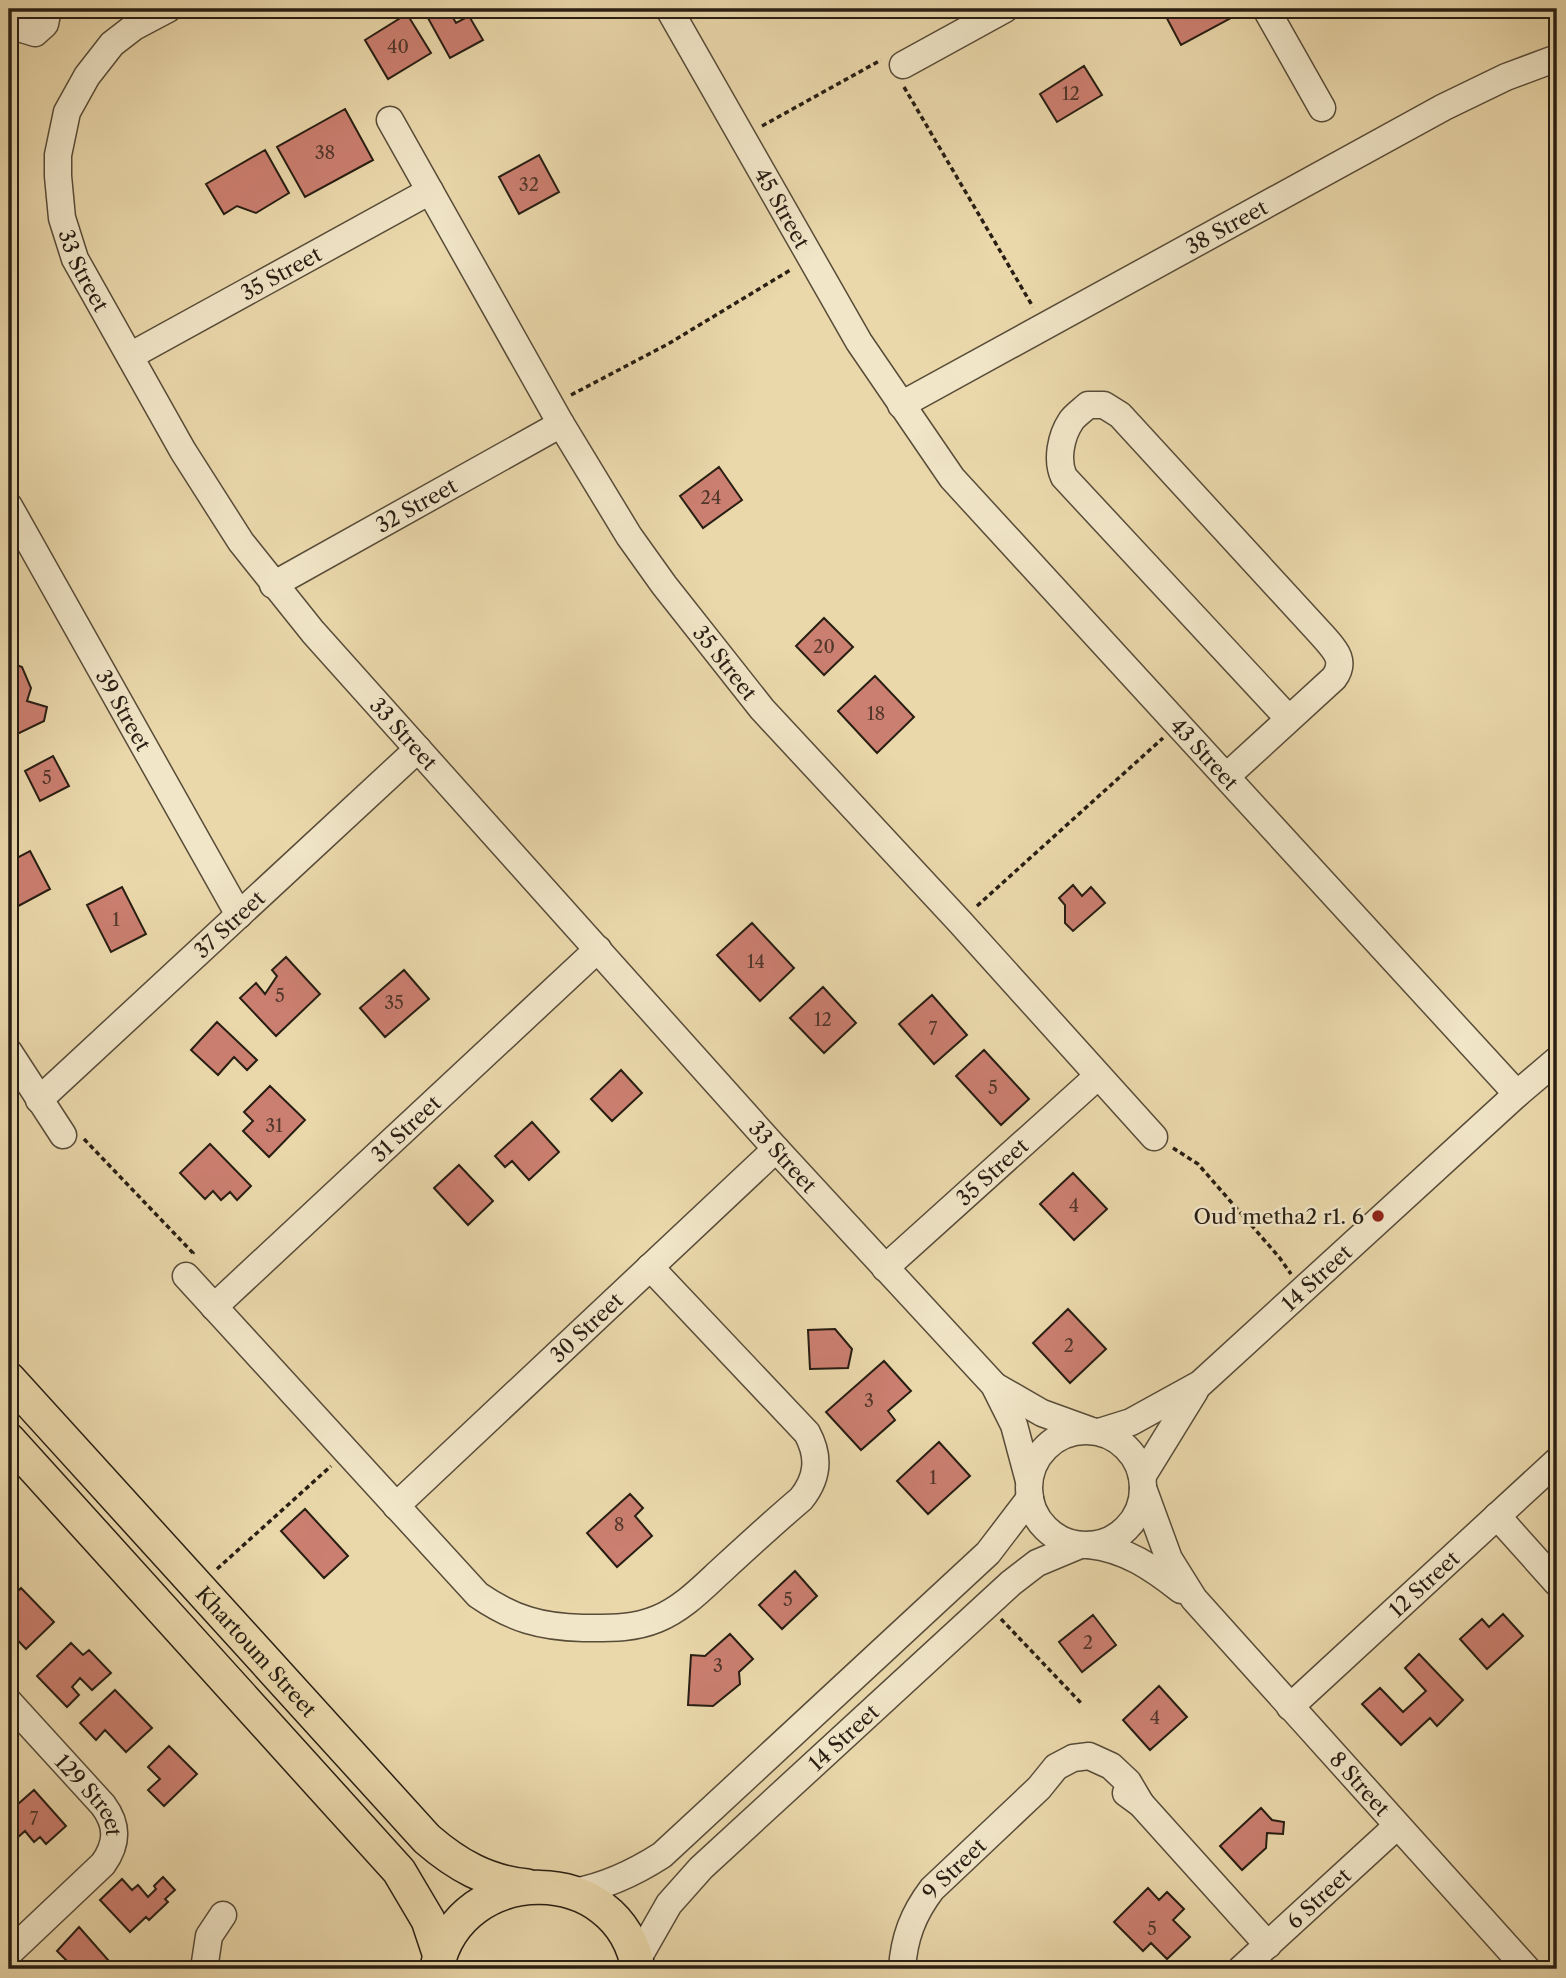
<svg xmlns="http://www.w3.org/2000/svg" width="1566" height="1978" viewBox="0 0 1566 1978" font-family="'Libre Caslon Text',serif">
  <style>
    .building { fill: #cb7f70; stroke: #281e13; stroke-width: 2 }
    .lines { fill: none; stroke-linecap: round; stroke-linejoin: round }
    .minor-casing { stroke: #584c39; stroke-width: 29 }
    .major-casing { stroke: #281e13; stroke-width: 36 }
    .path { stroke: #281e13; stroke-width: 3.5; stroke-dasharray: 5 3.5; stroke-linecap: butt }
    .minor { stroke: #f1e6c8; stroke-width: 26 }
    .major { stroke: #ead8ab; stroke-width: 33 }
    .poi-dot { fill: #8f2418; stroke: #f1e6c8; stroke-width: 2.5 }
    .labels { text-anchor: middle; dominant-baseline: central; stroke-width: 5; stroke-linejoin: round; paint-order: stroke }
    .number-label { font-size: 18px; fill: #51362a }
    .street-label { font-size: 21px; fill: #281e13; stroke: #f1e6c8 }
    .poi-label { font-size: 21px; fill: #281e13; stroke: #f1e6c8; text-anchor: end }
  </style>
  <rect width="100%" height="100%" fill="#ead8ab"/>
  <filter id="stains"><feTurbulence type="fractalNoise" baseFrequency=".00286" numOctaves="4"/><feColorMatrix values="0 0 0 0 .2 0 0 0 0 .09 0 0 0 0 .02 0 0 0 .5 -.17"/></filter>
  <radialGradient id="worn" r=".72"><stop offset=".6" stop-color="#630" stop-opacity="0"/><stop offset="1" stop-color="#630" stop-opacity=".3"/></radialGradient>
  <path class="building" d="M423 9H448L456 23 469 16 483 40 450 58Z
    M1162 9H1246V10L1181 45Z
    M407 14 431 53 388 79 365 40Z
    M1084 66 1102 95 1057 122 1040 94Z
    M345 109 373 160 305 197 277 147Z
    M265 150 289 193 256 213 237 206 224 214 206 184Z
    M539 155 559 192 519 214 499 177Z
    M719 467 742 500 703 528 680 496Z
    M824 618 853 647 824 675 796 646Z
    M9 662 22 667 31 688 27 701 47 707 44 721 9 738Z
    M875 676 914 717 877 753 838 711Z
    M53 756 69 786 40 801 25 771Z
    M30 851 50 889 9 911V862Z
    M1073 885 1082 896 1091 887 1105 903 1073 931 1065 923V905L1059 898Z
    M122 887 146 934 111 952 87 905Z
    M752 923 794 968 760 1001 717 955Z
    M286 957 320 994 276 1036 240 998 256 983 265 994 277 976 272 970Z
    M404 970 429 999 385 1037 360 1008Z
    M823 987 856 1023 824 1053 790 1018Z
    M932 995 967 1035 934 1064 899 1024Z
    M217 1022 257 1060 247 1070 234 1057 218 1075 191 1050Z
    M984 1050 1029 1099 1001 1125 956 1076Z
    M621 1070 642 1093 612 1121 591 1099Z
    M270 1086 305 1120 269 1157 243 1131 253 1121 244 1112Z
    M532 1122 559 1152 529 1180 512 1161 505 1167 495 1156Z
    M210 1144 251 1186 237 1200 230 1192 221 1200 213 1191 205 1199 180 1173Z
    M459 1165 493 1201 468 1225 434 1188Z
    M1073 1173 1107 1209 1074 1240 1040 1204Z
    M1068 1309 1106 1349 1070 1383 1033 1343Z
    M835 1329 852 1349 848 1368 810 1369 808 1330Z
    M884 1361 911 1391 888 1411 895 1420 861 1450 826 1412Z
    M939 1442 970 1476 928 1514 897 1481Z
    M630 1494 643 1508 635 1516 652 1536 617 1567 587 1533Z
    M305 1509 348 1556 324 1578 281 1531Z
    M795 1571 817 1596 782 1629 759 1605Z
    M21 1588 54 1622 26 1649 9 1631V1600Z
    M1503 1614 1523 1636 1487 1669 1460 1639 1482 1619 1489 1627Z
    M1093 1615 1116 1645 1082 1672 1059 1642Z
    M730 1634 753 1659 739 1672 740 1684 713 1706 688 1705 691 1655 705 1656Z
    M71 1643 83 1655 89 1650 111 1673 92 1690 80 1678 72 1687 79 1695 67 1707 37 1676Z
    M1419 1654 1463 1700 1437 1726 1430 1718 1401 1745 1362 1704 1380 1688 1403 1712 1426 1691 1405 1668Z
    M1159 1686 1187 1717 1150 1750 1123 1720Z
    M115 1690 152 1728 126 1752 105 1730 96 1740 80 1723Z
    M169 1746 197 1774 164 1806 148 1790 160 1779 148 1767Z
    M34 1790 66 1826 46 1844 40 1837 34 1842 25 1831 9 1845V1812Z
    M1261 1808 1272 1820 1284 1822 1283 1834 1267 1833 1266 1848 1242 1870 1220 1846Z
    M163 1877 175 1890 165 1899 168 1902 149 1920 146 1917 130 1932 100 1900 122 1879 132 1890 138 1885 148 1897 156 1889 154 1886Z
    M1148 1888 1159 1900 1167 1892 1184 1909 1173 1920 1190 1937 1167 1959 1151 1943 1143 1951 1114 1922Z
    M79 1927 116 1969H95L90 1964 84 1969H58L67 1961 57 1951Z"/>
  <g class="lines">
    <defs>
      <g id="minor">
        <path id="s1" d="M168 9 134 27 112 44 87 76 67 112 58 155V176L62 218 75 259 183 451 241 542 313 632 776 1149 994 1385 1014 1425 1029 1481"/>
        <path id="s2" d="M669 9 859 342 952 478 1517 1094"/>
        <path d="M1266 9 1322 108"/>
        <path d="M9 11 22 29 35 33 45 24 48 9"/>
        <path d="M903 65 1005 9"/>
        <path id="s3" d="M390 120 561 424 629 536 664 585 762 709 960 922 1154 1137"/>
        <path id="s4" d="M130 356 430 191"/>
        <path id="s5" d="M901 405 1444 107 1506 77 1557 58"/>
        <path id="s6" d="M9 506 239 915"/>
        <path id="s7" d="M273 585 561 424"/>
        <path d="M1227 776 1334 678C1347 660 1334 649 1322 635L1120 415 1104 405H1088C1083 410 1075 415 1071 421 1061 436 1056 460 1064 477L1289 719"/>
        <path d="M9 1052 63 1135"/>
        <path id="s8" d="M39 1100 418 749"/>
        <path id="s9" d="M885 1268 1098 1076"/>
        <path d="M186 1276 478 1595C513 1619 541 1627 583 1628 609 1628 633 1629 657 1619 684 1608 704 1586 725 1567 750 1544 775 1521 801 1499 818 1478 820 1457 807 1433L650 1267"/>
        <path id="s10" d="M214 1307 598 949"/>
        <path d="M995 1386 1042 1413 1089 1430"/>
        <circle cx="1086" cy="1488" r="57"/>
        <path id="s11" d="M1099 1432 1131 1422 1200 1384 1517 1094 1557 1060"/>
        <path d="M1142 1477 1195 1391"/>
        <path id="s12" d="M1143 1488 1169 1559 1194 1599 1527 1969"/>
        <path id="s13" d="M396 1506 776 1149"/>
        <path d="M1497 1516 1557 1583"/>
        <path d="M1089 1545C1126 1549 1153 1568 1181 1590"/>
        <path id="s14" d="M9 1702 103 1805C118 1825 118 1843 103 1864L9 1953"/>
        <path id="s15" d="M1290 1707 1557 1461"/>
        <path d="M1126 1793 1141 1804 1268 1945"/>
        <path d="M574 1892C607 1886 634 1873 662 1855L988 1553 1030 1498"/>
        <path id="s16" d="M637 1960 669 1904 701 1868 1011 1583 1037 1563 1080 1545"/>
        <path d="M204 1969 209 1936 223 1915"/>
        <path id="s17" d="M902 1969C904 1938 913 1914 932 1889L1039 1788 1056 1767 1073 1758 1089 1756 1111 1766 1128 1782 1141 1804"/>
        <path id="s18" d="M1241 1969 1397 1826"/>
      </g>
      <g id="major">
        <path id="s19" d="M9 1379 427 1839C457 1865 487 1882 527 1886"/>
        <path d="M9 1440 399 1871 428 1920 440 1956"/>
        <path d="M437 1967C461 1860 620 1861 638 1969"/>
      </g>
    </defs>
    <use href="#minor" class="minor-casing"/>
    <use href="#major" class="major-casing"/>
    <path class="path" d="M904 87 1033 307
      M762 126 881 60
      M571 395 668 344 792 269
      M977 906 1163 738
      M84 1139 193 1253 191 1255
      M1173 1148 1198 1164 1279 1257 1291 1274
      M217 1569 331 1466
      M1001 1619 1081 1703"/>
    <use href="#minor" class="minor"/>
    <use href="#major" class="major"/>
  </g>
  <circle class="poi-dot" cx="1378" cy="1216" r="7"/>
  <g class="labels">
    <g class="number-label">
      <text x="398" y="47">40</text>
      <text x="1071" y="94">12</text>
      <text x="325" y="153">38</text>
      <text x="529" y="185">32</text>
      <text x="711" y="498">24</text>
      <text x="824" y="647">20</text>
      <text x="876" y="714">18</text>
      <text x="47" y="778">5</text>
      <text x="116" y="920">1</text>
      <text x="756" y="962">14</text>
      <text x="280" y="996">5</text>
      <text x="394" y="1003">35</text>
      <text x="823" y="1020">12</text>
      <text x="933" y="1029">7</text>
      <text x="993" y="1088">5</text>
      <text x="274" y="1126">31</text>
      <text x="1074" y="1206">4</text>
      <text x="1069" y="1346">2</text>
      <text x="869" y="1401">3</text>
      <text x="933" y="1478">1</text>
      <text x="619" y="1525">8</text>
      <text x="788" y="1600">5</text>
      <text x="1088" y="1643">2</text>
      <text x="718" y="1666">3</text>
      <text x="1155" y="1718">4</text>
      <text x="34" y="1819">7</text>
      <text x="1152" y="1929">5</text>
    </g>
    <g class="street-label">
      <text stroke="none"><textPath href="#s2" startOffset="229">45 Street</textPath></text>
      <text stroke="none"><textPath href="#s5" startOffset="371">38 Street</textPath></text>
      <text stroke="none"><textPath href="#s1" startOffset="312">33 Street</textPath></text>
      <text stroke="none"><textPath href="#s4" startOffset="172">35 Street</textPath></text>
      <text stroke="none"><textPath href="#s7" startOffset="164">32 Street</textPath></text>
      <text stroke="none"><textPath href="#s3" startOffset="639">35 Street</textPath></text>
      <text stroke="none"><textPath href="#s6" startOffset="234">39 Street</textPath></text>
      <text stroke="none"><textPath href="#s1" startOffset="878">33 Street</textPath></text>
      <text stroke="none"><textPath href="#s2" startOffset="922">43 Street</textPath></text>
      <text stroke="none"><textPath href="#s8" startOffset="259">37 Street</textPath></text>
      <text stroke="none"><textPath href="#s10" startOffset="262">31 Street</textPath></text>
      <text stroke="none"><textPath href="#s1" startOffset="1446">33 Street</textPath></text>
      <text stroke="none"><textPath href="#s9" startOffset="144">35 Street</textPath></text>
      <text stroke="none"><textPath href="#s11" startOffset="270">14 Street</textPath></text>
      <text stroke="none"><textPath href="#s13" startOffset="261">30 Street</textPath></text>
      <text stroke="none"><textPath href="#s15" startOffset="182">12 Street</textPath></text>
      <text stroke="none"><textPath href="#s19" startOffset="368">Khartoum Street</textPath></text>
      <text stroke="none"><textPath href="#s16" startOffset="306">14 Street</textPath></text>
      <text stroke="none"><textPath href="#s12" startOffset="371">8 Street</textPath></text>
      <text stroke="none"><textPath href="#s14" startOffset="124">129 Street</textPath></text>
      <text stroke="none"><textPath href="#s17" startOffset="117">9 Street</textPath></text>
      <text stroke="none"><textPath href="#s18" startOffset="105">6 Street</textPath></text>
    </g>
    <g class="poi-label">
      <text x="1364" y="1216">Oud metha2 r1. 6</text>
    </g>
  </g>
  <rect width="1566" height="1978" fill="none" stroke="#ead8ab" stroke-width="35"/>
  <rect x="10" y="10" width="1545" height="1957" fill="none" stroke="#281e13" stroke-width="3.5"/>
  <rect x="18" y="18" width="1531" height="1943" fill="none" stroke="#281e13" stroke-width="2"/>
  <rect width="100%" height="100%" filter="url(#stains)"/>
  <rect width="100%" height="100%" fill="url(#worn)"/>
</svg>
